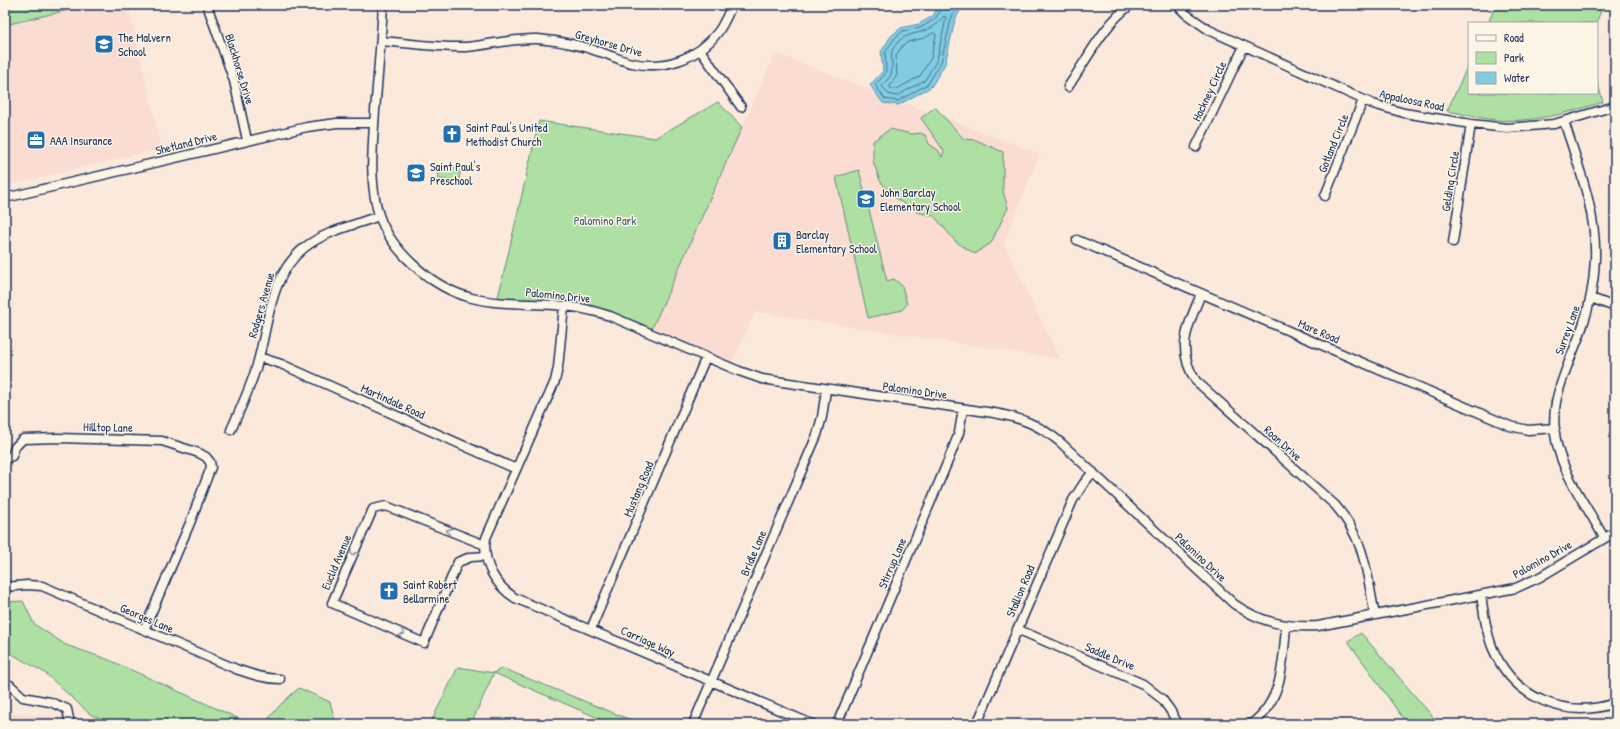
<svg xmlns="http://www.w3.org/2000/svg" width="1620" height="729" viewBox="0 0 1620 729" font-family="'Patrick Hand',sans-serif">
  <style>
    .built { fill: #fadcd2 }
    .green { fill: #ade0a2; stroke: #648880 }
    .water { fill: #81cce1; stroke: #588dad }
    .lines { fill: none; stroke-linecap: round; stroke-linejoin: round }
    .shore { stroke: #446e92; stroke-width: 1 }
    .minor-casing { stroke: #1b2f5e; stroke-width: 11 }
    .minor { stroke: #fcf5e5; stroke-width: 8 }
    .oneway { stroke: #8c92a2 }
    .labels { text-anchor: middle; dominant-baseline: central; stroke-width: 3; stroke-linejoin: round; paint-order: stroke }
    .poi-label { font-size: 12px; fill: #1b2f5e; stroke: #fcf5e5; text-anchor: start }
    .street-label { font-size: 12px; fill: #1b2f5e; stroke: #fcf5e5 }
    .park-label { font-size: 12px; fill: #405b6f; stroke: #fcf5e5 }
  </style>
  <rect width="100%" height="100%" fill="#fbeadc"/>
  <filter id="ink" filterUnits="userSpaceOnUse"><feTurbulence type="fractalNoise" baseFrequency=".025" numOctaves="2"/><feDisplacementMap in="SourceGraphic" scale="8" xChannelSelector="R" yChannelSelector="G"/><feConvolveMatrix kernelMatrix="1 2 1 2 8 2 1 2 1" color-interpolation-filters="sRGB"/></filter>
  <g filter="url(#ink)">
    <path class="built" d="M90 5H128L162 148 5 186V25Z
      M775 53 1040 154 1004 243 1060 359 755 312 730 367 650 333Z
      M5 713 86 719 99 724H5Z"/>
    <path class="green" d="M5 5H90L5 25Z
      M1496 5H1588L1601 11 1596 23H1488Z
      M1469 63V93H1597V81L1603 102C1568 113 1533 123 1495 120 1479 118 1463 114 1447 111Z
      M718 102 742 127 650 333 596 312 497 302 539 121 655 138Z
      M935 107 964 139 976 140 1003 152V191L1008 208 991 243 975 254 956 242 934 216 917 212 895 198 880 181 873 161V141L890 129 912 134 921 133 926 136 929 144 938 150 942 157 944 151 921 118Z
      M440 165 459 168 461 170 459 179 457 181 438 179Z
      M859 170 887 281 894 279 902 286 907 304 902 310 868 318 836 177Z
      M23 601 34 624 66 645 107 659 251 724H115L91 715 45 673 5 650V602Z
      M1361 633 1439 724H1407L1348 641Z
      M458 667 494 673 502 668 641 724H612L494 673 471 724H430Z
      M299 688 330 702 336 724H264L281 704Z"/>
    <path class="water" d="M939 5H963L955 20 945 64 931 87 898 105 883 103 870 85 883 71 881 52 891 36 901 28 919 24 933 16Z"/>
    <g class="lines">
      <path class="shore" d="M943 5 942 8 935 19 920 28 903 31 894 39 885 53 886 73 875 85 885 99 898 101 928 84 941 62 951 19 958 5
        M943 17 945 16 946 18 937 60 925 80 897 96 888 94 882 86C885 82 890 78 891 74 895 60 886 55 898 42 909 30 931 36 943 17Z
        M934 33 936 35 931 58 920 76 897 89H891L890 86 897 75 896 56 902 46 908 42 924 38Z"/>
      <defs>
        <path id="minor" d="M207 5 234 81 247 140
          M383 5C381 40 378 76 375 111 373 143 369 176 377 208 387 249 432 288 472 298 499 305 527 303 554 305 573 306 592 310 610 316L739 371 762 379 994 413C1021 418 1038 424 1060 442L1234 604C1260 622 1286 628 1318 626L1516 588 1540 577 1615 532
          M1177 5 1186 14 1209 30 1373 104 1404 113 1471 124 1507 128 1554 124 1615 106
          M381 41C409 43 437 48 466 47 490 45 513 38 538 39 559 41 581 45 600 52 611 55 621 61 632 63 664 70 698 59 718 32 724 24 728 14 732 5
          M700 50 741 107
          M1068 87C1086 61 1105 22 1131 5
          M1564 121C1578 166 1597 212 1595 259 1594 283 1590 306 1582 328 1567 372 1543 406 1560 455 1570 485 1590 511 1604 538
          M1196 147 1244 46
          M1325 196 1363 100
          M5 198 307 127 337 123H374
          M1077 240 1510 426 1528 430 1555 428
          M1453 242 1471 124
          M1201 294C1188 326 1175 349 1196 381L1335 505C1366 541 1366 571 1375 615
          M1591 298 1615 307
          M564 306 558 368 555 381 486 538C482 563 495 585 515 598L812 724
          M259 357 281 364 516 469
          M231 430C241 407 252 385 258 361 269 322 270 275 304 248 325 231 355 225 379 216
          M5 459 12 456 15 447 23 439 58 438 162 441 199 453 206 457 210 462 211 467 190 523 144 630
          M485 545 386 506 373 509 332 603 424 643 458 562 471 557 486 556
          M5 587 27 585 42 586 236 669C251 674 264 679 280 679
          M1481 596C1484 613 1486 633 1493 649 1514 698 1565 720 1615 703
          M591 629 706 357
          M1017 629 1143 684 1162 699 1170 710 1178 724
          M5 684 10 685 23 697 50 702 67 709 69 719 68 724
          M693 724 817 435 822 417 826 390
          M837 724 948 461 959 433 963 409
          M977 724 1073 500 1084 483 1093 472
          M1251 724C1283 701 1283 662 1286 626"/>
      </defs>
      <use href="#minor" class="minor-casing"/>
      <use href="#minor" class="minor"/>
    </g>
    <defs><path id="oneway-chevron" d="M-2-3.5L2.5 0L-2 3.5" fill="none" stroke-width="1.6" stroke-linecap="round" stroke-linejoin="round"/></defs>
    <g class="oneway">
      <use href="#oneway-chevron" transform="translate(449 531) rotate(-158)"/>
      <use href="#oneway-chevron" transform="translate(353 553) rotate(113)"/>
      <use href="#oneway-chevron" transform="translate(402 633) rotate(23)"/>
    </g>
  </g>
  <defs>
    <symbol id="school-square" viewBox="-11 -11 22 22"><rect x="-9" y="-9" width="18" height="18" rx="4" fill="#1f6fb2" stroke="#fcf5e5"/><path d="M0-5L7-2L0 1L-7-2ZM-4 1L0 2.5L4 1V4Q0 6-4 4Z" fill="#fff"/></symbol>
    <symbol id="church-square" viewBox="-11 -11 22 22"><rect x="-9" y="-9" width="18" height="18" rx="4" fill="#1f6fb2" stroke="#fcf5e5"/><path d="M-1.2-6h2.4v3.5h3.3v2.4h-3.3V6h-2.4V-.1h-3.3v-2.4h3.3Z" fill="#fff"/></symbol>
    <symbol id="office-square" viewBox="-11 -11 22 22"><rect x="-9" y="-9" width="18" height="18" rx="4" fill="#1f6fb2" stroke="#fcf5e5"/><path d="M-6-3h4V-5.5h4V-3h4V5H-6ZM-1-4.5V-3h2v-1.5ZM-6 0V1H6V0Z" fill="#fff"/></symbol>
    <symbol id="building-square" viewBox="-11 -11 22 22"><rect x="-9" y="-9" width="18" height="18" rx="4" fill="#1f6fb2" stroke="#fcf5e5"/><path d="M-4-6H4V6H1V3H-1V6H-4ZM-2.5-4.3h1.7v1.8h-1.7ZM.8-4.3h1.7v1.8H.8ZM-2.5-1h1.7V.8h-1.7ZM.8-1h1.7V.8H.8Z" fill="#fff"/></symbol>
  </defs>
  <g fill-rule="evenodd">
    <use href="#school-square" x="93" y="33" width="22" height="22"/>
    <use href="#church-square" x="441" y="123" width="22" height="22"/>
    <use href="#office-square" x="25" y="129" width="22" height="22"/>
    <use href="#school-square" x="405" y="162" width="22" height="22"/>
    <use href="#school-square" x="855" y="188" width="22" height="22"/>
    <use href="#building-square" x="771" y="230" width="22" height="22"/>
    <use href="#church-square" x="378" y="580" width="22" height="22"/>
  </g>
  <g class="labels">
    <g class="poi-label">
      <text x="118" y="37">The Malvern<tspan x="118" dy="14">School</tspan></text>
      <text x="466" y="127">Saint Paul's United<tspan x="466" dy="14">Methodist Church</tspan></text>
      <text x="50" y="140">AAA Insurance</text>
      <text x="430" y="166">Saint Paul's<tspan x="430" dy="14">Preschool</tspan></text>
      <text x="880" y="192">John Barclay<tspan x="880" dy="14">Elementary School</tspan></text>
      <text x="796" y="234">Barclay<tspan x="796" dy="14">Elementary School</tspan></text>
      <text x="403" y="584">Saint Robert<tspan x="403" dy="14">Bellarmine</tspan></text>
    </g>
    <g class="street-label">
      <text transform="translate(609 43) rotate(16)">Greyhorse Drive</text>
      <text transform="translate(240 69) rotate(73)">Blackhorse Drive</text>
      <text transform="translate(1209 91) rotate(-65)">Hackney Circle</text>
      <text transform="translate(1412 100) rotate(12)">Appaloosa Road</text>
      <text transform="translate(186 143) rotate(-14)">Shetland Drive</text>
      <text transform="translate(1333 143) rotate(-68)">Gotland Circle</text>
      <text transform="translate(1450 181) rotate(-81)">Gelding Circle</text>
      <text transform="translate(558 295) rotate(6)">Palomino Drive</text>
      <text transform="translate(261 305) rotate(-74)">Rodgers Avenue</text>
      <text transform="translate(1567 330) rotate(-70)">Surrey Lane</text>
      <text transform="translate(1319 331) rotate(23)">Mare Road</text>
      <text transform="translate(915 390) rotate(8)">Palomino Drive</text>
      <text transform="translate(393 401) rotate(24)">Martindale Road</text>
      <text transform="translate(108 427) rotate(1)">Hilltop Lane</text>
      <text transform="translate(1283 443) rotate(42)">Roan Drive</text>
      <text transform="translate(638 489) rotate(-67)">Mustang Road</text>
      <text transform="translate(753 553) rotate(-67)">Bridle Lane</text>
      <text transform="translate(1201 557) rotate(43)">Palomino Drive</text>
      <text transform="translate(1542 559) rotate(-29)">Palomino Drive</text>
      <text transform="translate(336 562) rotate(-67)">Euclid Avenue</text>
      <text transform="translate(892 563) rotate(-67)">Stirrup Lane</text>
      <text transform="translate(1020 591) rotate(-67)">Stallion Road</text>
      <text transform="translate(147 618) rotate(23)">Georges Lane</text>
      <text transform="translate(648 641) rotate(24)">Carriage Way</text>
      <text transform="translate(1110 656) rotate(23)">Saddle Drive</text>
    </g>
    <g class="park-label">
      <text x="605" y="220">Palomino Park</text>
    </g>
  </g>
  <rect width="1620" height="729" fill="none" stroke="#fcf5e5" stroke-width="20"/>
  <rect x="10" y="10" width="1600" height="709" fill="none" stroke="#1b2f5e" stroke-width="1.5" filter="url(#ink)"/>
  <rect x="1468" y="22" width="130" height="72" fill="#fcf5e5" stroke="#a2a6af"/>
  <rect x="1476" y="35" width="20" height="6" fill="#fcf5e5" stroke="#a2a6af"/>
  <text x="1504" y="42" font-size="12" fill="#1b2f5e">Road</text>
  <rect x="1476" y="52" width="20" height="12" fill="#ade0a2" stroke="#a2a6af"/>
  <text x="1504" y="62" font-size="12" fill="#1b2f5e">Park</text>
  <rect x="1476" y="72" width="20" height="12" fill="#81cce1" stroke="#a2a6af"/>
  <text x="1504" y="82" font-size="12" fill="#1b2f5e">Water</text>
</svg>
